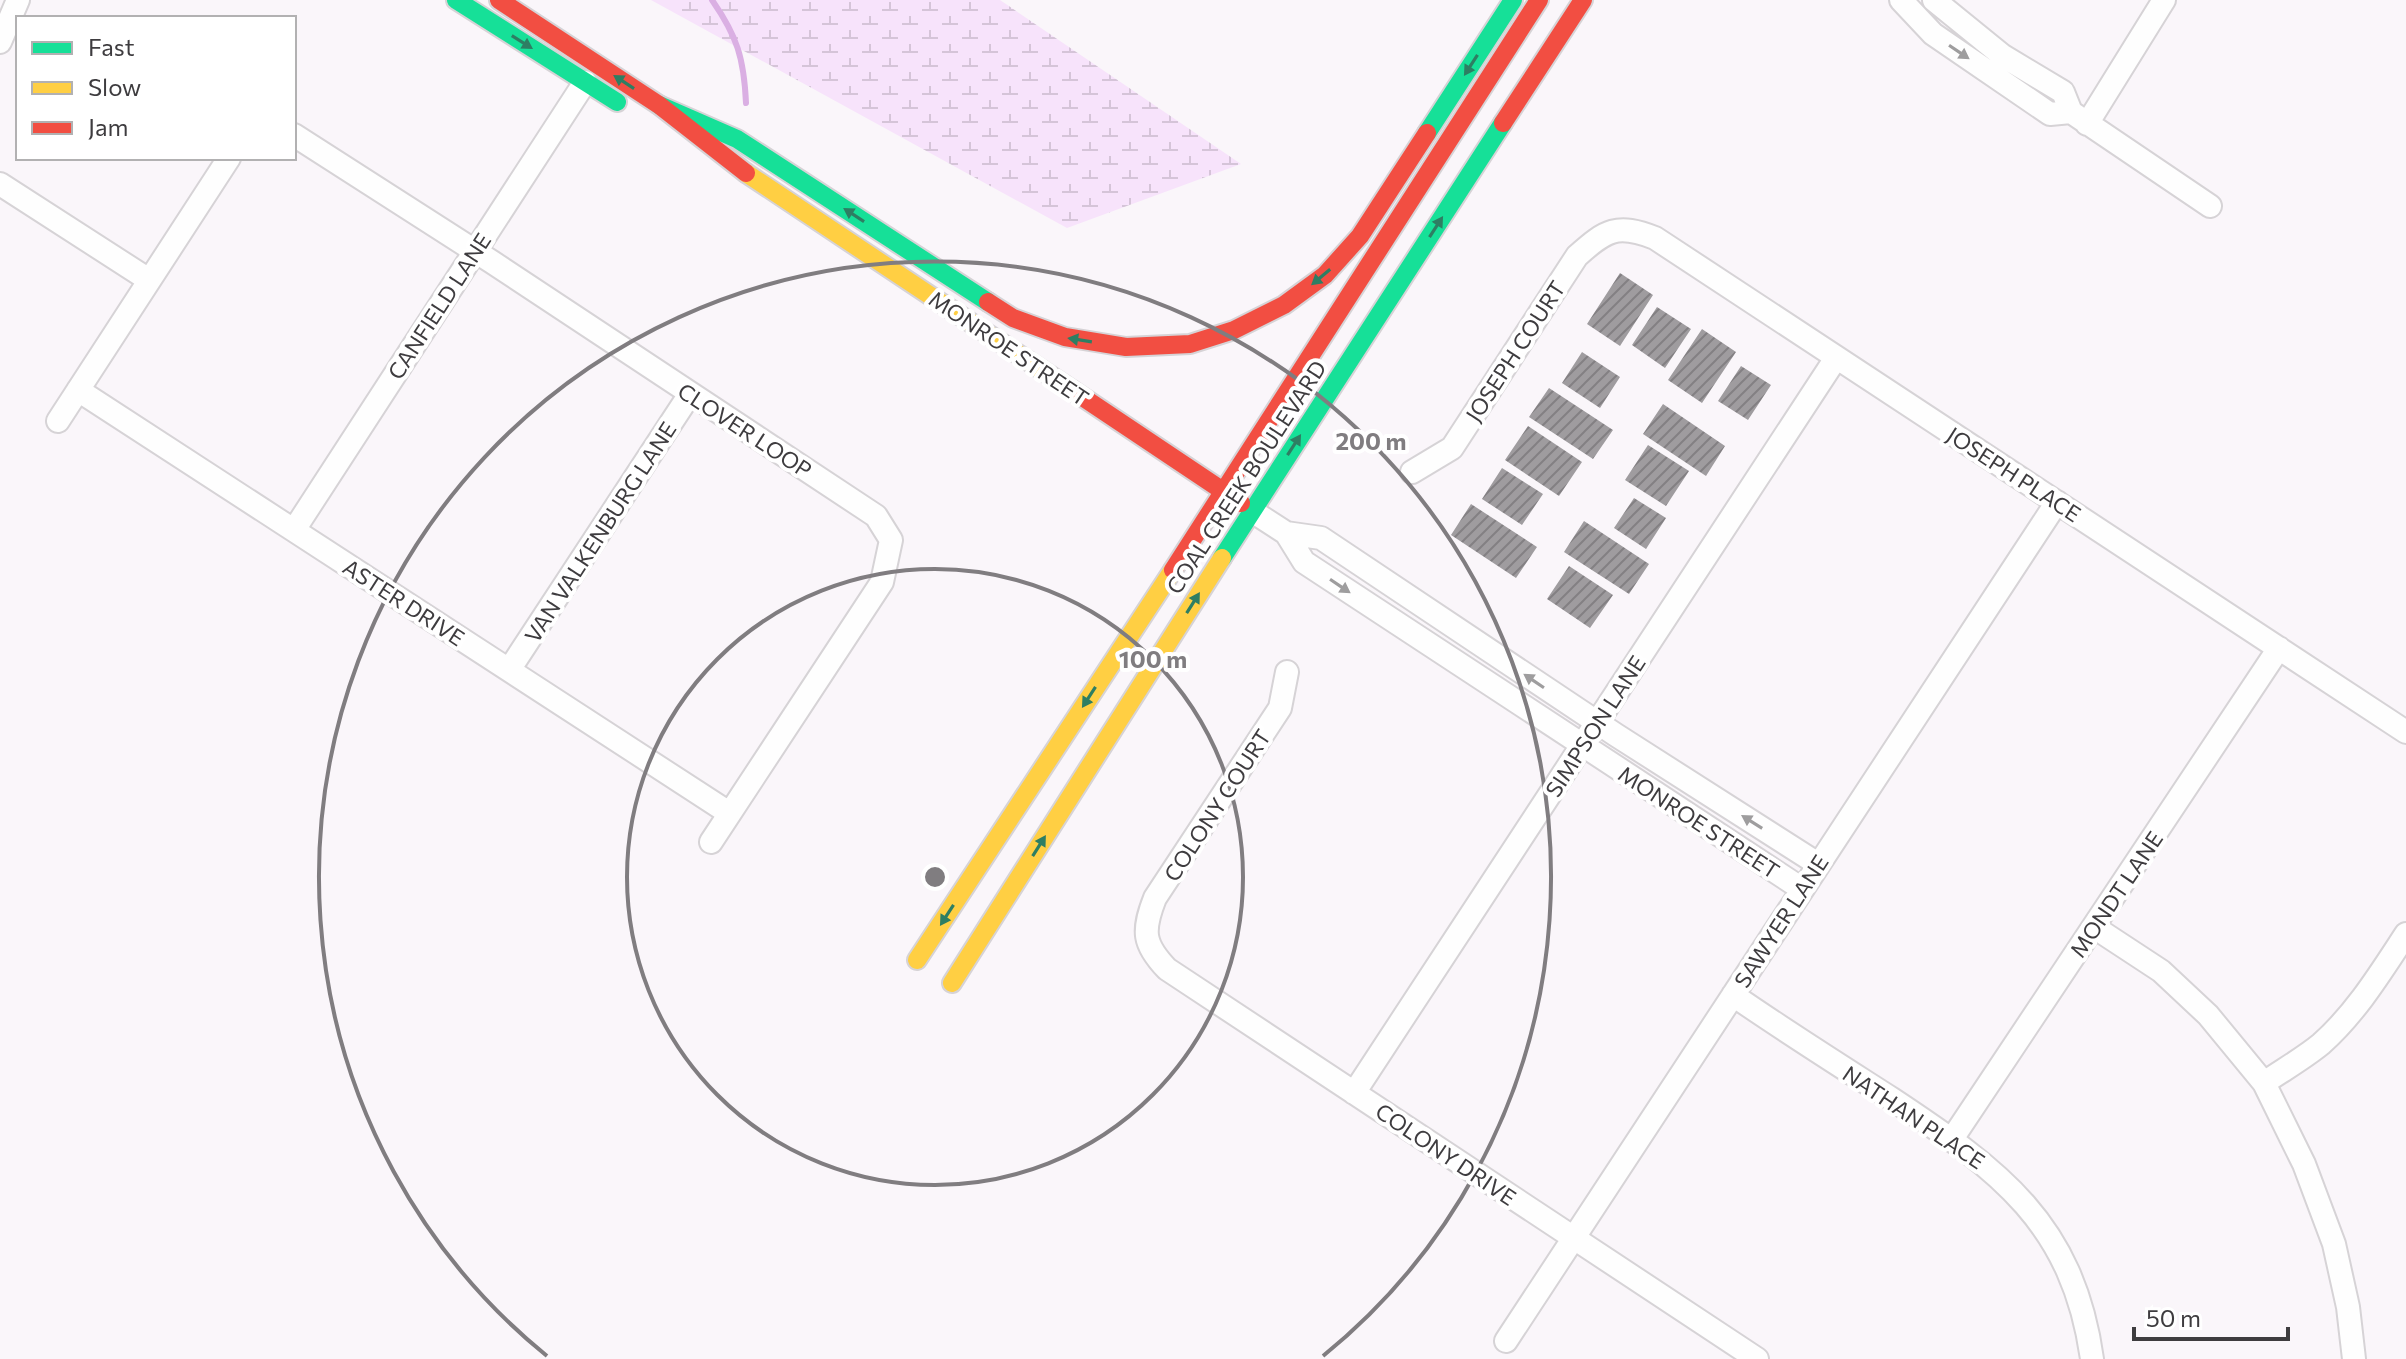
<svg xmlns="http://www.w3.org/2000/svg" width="2406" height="1359" viewBox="0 0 2406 1359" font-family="Commissioner,sans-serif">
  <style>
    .wetland { fill: url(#wetland-marsh) }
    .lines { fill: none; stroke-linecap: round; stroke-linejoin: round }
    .stream { stroke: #daafe3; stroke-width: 6 }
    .building { fill: url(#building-hatch) }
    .street-casing { stroke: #d6d3d6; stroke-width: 26 }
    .fast-casing { stroke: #d6d3d6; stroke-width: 22 }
    .slow-casing { stroke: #d6d3d6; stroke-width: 22 }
    .jam-casing { stroke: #d6d3d6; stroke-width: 22 }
    .street { stroke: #fefefe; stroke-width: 22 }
    .fast { stroke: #16e098; stroke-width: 18 }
    .slow { stroke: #ffcf43; stroke-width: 18 }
    .jam { stroke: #f24e42; stroke-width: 18 }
    .oneway { fill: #2e7e63 }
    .oneway2 { fill: #9e9d9e }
    .ring { fill: none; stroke: #807d80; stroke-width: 4 }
    .labels { text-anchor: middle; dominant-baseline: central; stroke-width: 8; stroke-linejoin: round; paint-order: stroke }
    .street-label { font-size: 22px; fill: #3e3c3f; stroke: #fff }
    .centre { fill: #807d80; stroke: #fff; stroke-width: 4 }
    .ring-label { font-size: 24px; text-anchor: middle; font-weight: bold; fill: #807d80; stroke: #fff; stroke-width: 8; stroke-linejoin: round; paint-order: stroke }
  </style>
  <defs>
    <pattern id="wetland-marsh" width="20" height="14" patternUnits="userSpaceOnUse" patternTransform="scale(2)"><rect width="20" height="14" fill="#f7e3fb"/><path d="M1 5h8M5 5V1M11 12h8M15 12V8" fill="none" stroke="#d5c4d8"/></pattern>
    <pattern id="building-hatch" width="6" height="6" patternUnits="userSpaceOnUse" patternTransform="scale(2)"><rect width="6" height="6" fill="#9f9c9f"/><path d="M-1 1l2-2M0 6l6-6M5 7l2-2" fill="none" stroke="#838083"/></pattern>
  </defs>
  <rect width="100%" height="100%" fill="#faf6fa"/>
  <path class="wetland" d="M651 0H1000L1241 164 1067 228Z"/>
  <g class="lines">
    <path class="stream" d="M712 0C737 36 744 58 746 103"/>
  </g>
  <path class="building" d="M1620 273 1653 295 1620 346 1587 324Z
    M1657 307 1691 329 1665 368 1632 345Z
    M1702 329 1736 352 1702 403 1668 380Z
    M1582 352 1620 377 1600 408 1562 383Z
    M1741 366 1771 385 1748 420 1718 401Z
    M1549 388 1613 430 1593 459 1529 417Z
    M1663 404 1725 446 1706 476 1643 434Z
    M1528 426 1582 462 1559 496 1505 460Z
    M1648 445 1689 471 1666 506 1625 480Z
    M1502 468 1543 494 1522 525 1482 499Z
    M1634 498 1666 518 1646 549 1614 528Z
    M1471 504 1537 547 1516 578 1451 535Z
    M1584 521 1649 564 1629 594 1564 552Z
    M1569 566 1613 595 1590 628 1547 599Z"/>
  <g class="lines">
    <defs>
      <path id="street" d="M1901 0 1933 34 2050 114 2071 112
        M1934 0 2003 56 2063 92 2071 112 2210 206
        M0 42 18 0
        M2087 124 2164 0
        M294 135 492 262 876 516 891 540 882 582 711 842
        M0 184 149 280
        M78 390 729 813
        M58 421 229 158
        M1412 472 1452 448 1577 256C1606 230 1617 223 1655 238L2406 732
        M1252 511 1286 533 1321 538 1616 735 1818 864
        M294 530 585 82
        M1286 533 1304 562 1802 889
        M509 670 690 394
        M1287 672 1280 708 1155 898C1142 931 1143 944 1167 969L1757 1359
        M2094 927 2161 971 2208 1015 2264 1083 2304 1164 2334 1244 2348 1307 2354 1359
        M1733 995C1785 1031 1839 1065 1892 1099 1999 1170 2073 1223 2092 1359
        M2264 1083C2283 1070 2304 1058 2321 1044 2356 1013 2381 972 2406 934
        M1354 1093 1836 358
        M1952 1139 2279 648
        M1506 1341 2057 502"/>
      <path id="fast" d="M456 0 617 102
        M659 105 737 139 988 302
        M1427 133 1513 0
        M1222 558 1503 123"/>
      <path id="slow" d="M746 173 1072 390
        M917 960 1173 570
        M952 983 1222 558"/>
      <path id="jam" d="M499 0 659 105 746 173
        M1503 123 1583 0
        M988 302 1013 318 1065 337 1126 347 1190 344 1234 330 1284 305 1325 275 1360 236 1427 133
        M1072 390 1241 503
        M1173 570 1539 0"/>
    </defs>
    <use href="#street" class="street-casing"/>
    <use href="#fast" class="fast-casing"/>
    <use href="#slow" class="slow-casing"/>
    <use href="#jam" class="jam-casing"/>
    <use href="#street" class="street"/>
    <use href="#fast" class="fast"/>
    <use href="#slow" class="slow"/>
    <use href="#jam" class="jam"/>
  </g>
  <defs><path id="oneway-solid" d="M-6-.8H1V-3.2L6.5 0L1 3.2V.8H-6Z" transform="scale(2)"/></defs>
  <g class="oneway">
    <use href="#oneway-solid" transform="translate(522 42) rotate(32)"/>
    <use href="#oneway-solid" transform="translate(1471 65) rotate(123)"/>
    <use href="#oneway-solid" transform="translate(624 82) rotate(-147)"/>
    <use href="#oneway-solid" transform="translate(854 215) rotate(-147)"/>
    <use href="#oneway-solid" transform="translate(1436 227) rotate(-57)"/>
    <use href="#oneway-solid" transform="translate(1321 277) rotate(140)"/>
    <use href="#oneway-solid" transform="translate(1080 340) rotate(-171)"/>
    <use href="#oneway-solid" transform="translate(1294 445) rotate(-57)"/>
    <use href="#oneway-solid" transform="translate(1193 603) rotate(-58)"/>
    <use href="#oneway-solid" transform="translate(1089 697) rotate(123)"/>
    <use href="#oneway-solid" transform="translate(1039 846) rotate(-58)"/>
    <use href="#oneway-solid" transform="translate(947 915) rotate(123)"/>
  </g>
  <g class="oneway2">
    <use href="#oneway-solid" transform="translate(1959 52) rotate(34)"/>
    <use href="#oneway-solid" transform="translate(1340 586) rotate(34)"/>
    <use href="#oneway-solid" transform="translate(1534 681) rotate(-146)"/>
    <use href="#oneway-solid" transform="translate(1752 822) rotate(-148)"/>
  </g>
  <g class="ring">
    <circle cx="935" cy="877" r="308"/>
    <path d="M547 1356A616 616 0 1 1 1323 1356"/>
  </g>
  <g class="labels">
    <g class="street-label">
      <text transform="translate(439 306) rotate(-57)">CANFIELD LANE</text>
      <text transform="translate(1009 348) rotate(34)">MONROE STREET</text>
      <text transform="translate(1515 351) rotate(-57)">JOSEPH COURT</text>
      <text transform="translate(745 430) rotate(33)">CLOVER LOOP</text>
      <text transform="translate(2014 474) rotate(33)">JOSEPH PLACE</text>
      <text transform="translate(1246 477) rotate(-57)">COAL CREEK BOULEVARD</text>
      <text transform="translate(600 532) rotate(-57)">VAN VALKENBURG LANE</text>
      <text transform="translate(404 602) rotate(33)">ASTER DRIVE</text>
      <text transform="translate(1595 726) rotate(-57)">SIMPSON LANE</text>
      <text transform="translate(1217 805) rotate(-57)">COLONY COURT</text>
      <text transform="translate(1699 822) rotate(33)">MONROE STREET</text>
      <text transform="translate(2116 894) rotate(-56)">MONDT LANE</text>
      <text transform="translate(1781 921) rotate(-57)">SAWYER LANE</text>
      <text transform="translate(1914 1117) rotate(34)">NATHAN PLACE</text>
      <text transform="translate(1446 1154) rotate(34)">COLONY DRIVE</text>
    </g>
  </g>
  <circle cx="935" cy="877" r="12" class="centre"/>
  <g class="ring-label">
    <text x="1371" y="450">200 m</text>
    <text x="1153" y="668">100 m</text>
  </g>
  <rect x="16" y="16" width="280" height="144" fill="#ffffff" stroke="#b2b1b2" stroke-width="2"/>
  <rect x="32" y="42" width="40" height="12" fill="#16e098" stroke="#b2b1b2" stroke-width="2"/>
  <text x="88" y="56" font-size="24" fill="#3e3c3f">Fast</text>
  <rect x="32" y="82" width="40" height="12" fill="#ffcf43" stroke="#b2b1b2" stroke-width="2"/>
  <text x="88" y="96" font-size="24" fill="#3e3c3f">Slow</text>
  <rect x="32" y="122" width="40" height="12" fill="#f24e42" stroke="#b2b1b2" stroke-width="2"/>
  <text x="88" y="136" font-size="24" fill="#3e3c3f">Jam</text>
  <path d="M2134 1327v12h154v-12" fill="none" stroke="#3e3c3f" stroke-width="4"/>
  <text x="2146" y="1327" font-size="24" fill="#3e3c3f" stroke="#ffffff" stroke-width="6" paint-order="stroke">50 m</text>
</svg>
